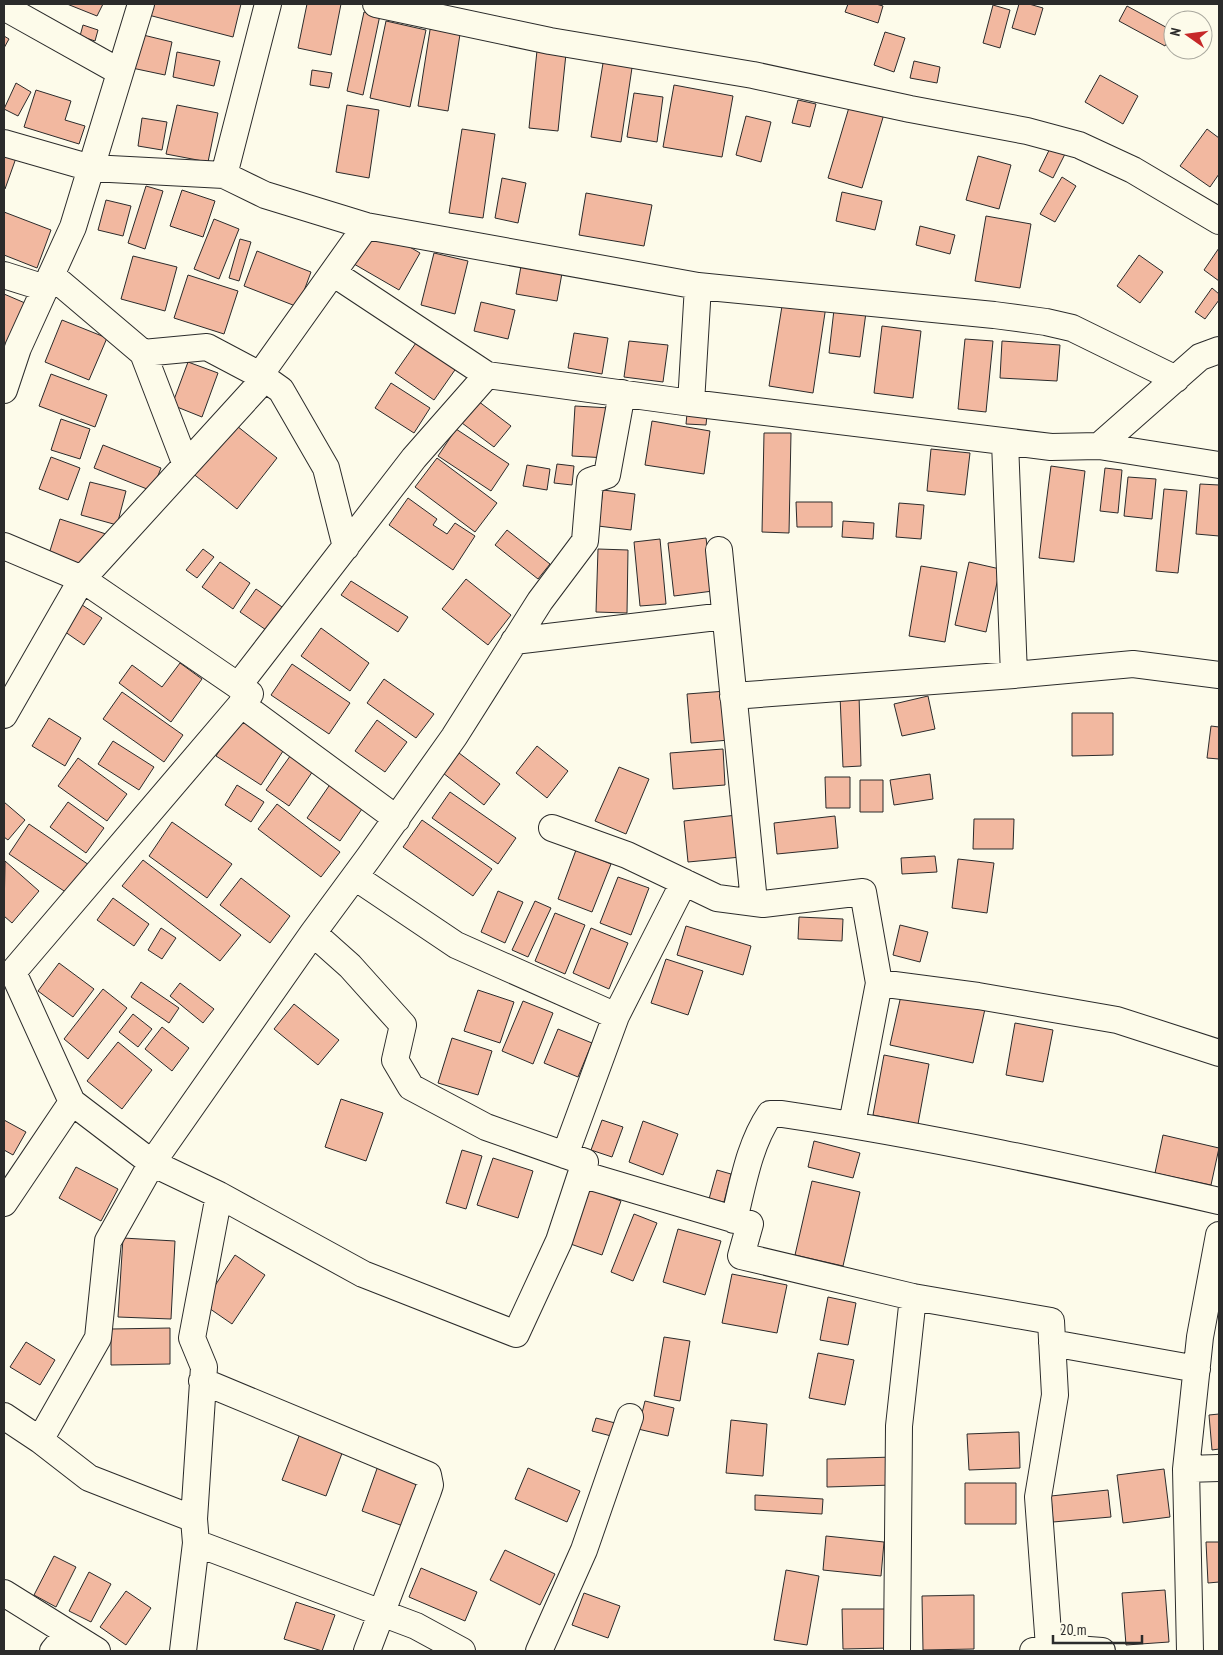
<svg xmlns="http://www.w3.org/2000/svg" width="1223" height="1655" viewBox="0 0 1223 1655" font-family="'PT Sans Narrow',sans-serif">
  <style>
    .building { fill: #f2b8a0; stroke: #2b2b2b }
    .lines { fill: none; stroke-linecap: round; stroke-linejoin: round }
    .minor-casing { stroke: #2b2b2b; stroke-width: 28 }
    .minor { stroke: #fdfbea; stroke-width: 26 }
  </style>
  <rect width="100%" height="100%" fill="#fdfbea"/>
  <path class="building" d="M67 4H103L97 16Z
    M135 4H241L233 37 133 11Z
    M307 4H341L331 55 298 48Z
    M848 4H876L883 6 878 23 845 12Z
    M1019 4H1029L1043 8 1035 35 1012 28Z
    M993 5 1010 10 1000 48 983 43Z
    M1127 6 1173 31 1165 46 1119 21Z
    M433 11 463 15 448 111 418 106Z
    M364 12 380 15 363 95 347 91Z
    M386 21 426 30 410 107 370 98Z
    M83 25 98 30 95 41 80 36Z
    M885 32 905 38 894 72 874 65Z
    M139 34 172 42 165 75 132 68Z
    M4 36 9 39 4 48Z
    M538 41 567 44 558 131 529 128Z
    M177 52 220 61 214 86 173 77Z
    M604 57 633 61 621 142 591 137Z
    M914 61 940 67 937 83 910 78Z
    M312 70 332 73 329 88 310 85Z
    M1100 75 1138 96 1123 124 1085 102Z
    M16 83 31 92 18 116 4 109Z
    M674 85 733 96 722 157 663 147Z
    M36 90 71 101 65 120 85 126 79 144 24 127Z
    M634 93 663 97 657 142 627 137Z
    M798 100 816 104 810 127 792 123Z
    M850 104 884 114 862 188 828 178Z
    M177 105 218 113 208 162 166 154Z
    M347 105 379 110 369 178 336 172Z
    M746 116 771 122 761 162 736 155Z
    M142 118 167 122 162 150 138 146Z
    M462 129 495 134 483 218 449 213Z
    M1207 129 1219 138V174L1210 187 1180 166Z
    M1054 140 1069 146 1053 178 1039 171Z
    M4 154 16 158 5 189H4Z
    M978 156 1011 165 999 209 966 200Z
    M1062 177 1076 186 1055 222 1040 214Z
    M502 178 526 183 518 223 495 218Z
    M146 186 163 191 145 249 128 243Z
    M182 190 215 201 203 237 170 226Z
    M842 192 882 201 875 230 836 221Z
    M586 193 652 205 644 246 579 235Z
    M106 200 131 206 123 236 98 230Z
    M4 212 51 230 37 268 4 255Z
    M986 216 1031 224 1020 288 975 281Z
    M214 219 239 229 219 279 194 269Z
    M920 226 955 235 950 254 916 245Z
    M375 227 420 253 399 290 354 264Z
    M240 239 251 242 239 281 229 278Z
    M1219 248V281L1204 270Z
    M257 251 311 272 298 307 244 286Z
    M434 253 468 261 455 314 421 305Z
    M523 255 564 262 557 301 516 294Z
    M1139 255 1163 272 1140 303 1117 286Z
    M133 256 177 267 165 311 121 299Z
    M188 275 238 291 224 334 174 318Z
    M1212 288 1219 294V300L1205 319 1195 312Z
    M4 294 25 303 9 345 4 343Z
    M783 300 826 306 813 393 769 386Z
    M835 301 867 305 860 357 829 353Z
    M481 302 515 310 508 339 474 331Z
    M62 320 107 338 89 380 45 362Z
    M882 326 921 331 913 398 874 393Z
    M574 333 608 338 602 374 568 368Z
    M965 339 993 341 986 412 958 409Z
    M418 340 457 367 434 400 395 373Z
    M629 341 668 345 663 382 624 377Z
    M1002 341 1060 345 1057 381 1000 378Z
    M188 362 218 373 202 417 172 405Z
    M51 374 107 395 95 427 39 406Z
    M391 383 430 408 414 433 375 408Z
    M478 401 511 426 494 447 462 423Z
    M575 406 610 408 607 458 572 456Z
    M687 414 707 415 706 425 686 424Z
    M61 419 90 429 80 459 51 450Z
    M652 421 710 431 704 474 645 465Z
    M232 422 277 458 237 509 191 472Z
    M456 429 509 464 491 491 438 456Z
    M764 433H791L789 533 762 532Z
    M103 445 161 468 152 491 94 468Z
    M931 449 970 453 965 495 927 491Z
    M51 457 80 468 68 500 39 489Z
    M437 458 497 503 475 532 415 487Z
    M557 464 574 466 572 485 554 483Z
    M527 465 550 469 547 490 523 486Z
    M1051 466 1085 471 1074 562 1039 558Z
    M1105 468 1122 470 1118 513 1100 511Z
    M1128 477 1156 479 1152 519 1124 516Z
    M90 482 126 491 117 525 81 515Z
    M1200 484 1219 485V536L1196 534Z
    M1164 489 1187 491 1178 573 1156 571Z
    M603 490 635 494 631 530 598 526Z
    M408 498 437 519 433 525 447 534 455 523 475 536 453 570 389 525Z
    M796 502H832V527H797Z
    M899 503 924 505 921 539 896 537Z
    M60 519 109 535 97 573 48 557Z
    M843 521 874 523 873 539 842 537Z
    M507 530 550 564 538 579 495 545Z
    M706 538 713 591 674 596 668 543Z
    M660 539 666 604 640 606 634 542Z
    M203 549 214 557 197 578 186 570Z
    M598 549 628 550 627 613 596 612Z
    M220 562 250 583 233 609 202 587Z
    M969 562 1000 569 986 632 955 625Z
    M921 566 957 572 945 642 909 636Z
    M466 579 511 615 488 645 442 609Z
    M351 581 408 617 398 632 341 595Z
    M256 589 285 609 269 632 240 612Z
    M76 601 102 618 84 645 58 627Z
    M321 628 369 663 350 691 301 656Z
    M180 663 202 679 171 722 119 683 132 665 162 687Z
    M292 664 350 703 329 734 271 695Z
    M384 679 434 714 416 738 367 703Z
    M726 691 730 740 691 743 687 694Z
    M122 692 183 735 164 762 103 719Z
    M859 695 861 766 843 767 840 696Z
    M928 696 935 729 902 736 894 704Z
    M1072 713H1113V755L1072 756Z
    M49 718 81 738 65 766 32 746Z
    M240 719 285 748 261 785 216 756Z
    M377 720 407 742 385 772 355 751Z
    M1211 726 1219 727V759L1207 758Z
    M113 741 154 767 139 790 98 764Z
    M537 746 568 771 547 798 516 773Z
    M723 749 725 785 673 789 670 753Z
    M293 752 315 768 289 806 266 790Z
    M459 753 500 784 484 805 443 773Z
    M78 758 127 794 107 821 58 786Z
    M619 767 649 779 626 834 595 821Z
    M930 774 933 799 894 805 890 780Z
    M825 777H850V808H826Z
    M860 780H883V812H860Z
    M331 783 364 806 340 841 307 818Z
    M237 785 264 802 251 822 225 805Z
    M450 792 516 838 498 864 432 818Z
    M4 802 25 820 8 840 4 837Z
    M68 802 104 828 86 853 50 827Z
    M277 804 340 852 321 877 258 829Z
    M737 815 741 857 688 862 684 821Z
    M835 816 838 848 777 854 774 823Z
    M974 819H1014L1013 849H973Z
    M422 820 492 869 473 896 403 847Z
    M172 822 232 864 207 898 149 856Z
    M29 824 92 867 73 897 9 854Z
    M576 850 611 864 592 912 558 899Z
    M935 856 937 872 902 874 901 858Z
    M958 859 994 863 987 913 952 908Z
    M143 860 241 935 220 961 122 886Z
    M5 861 39 891 12 923 4 916Z
    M618 877 649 888 631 935 600 923Z
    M241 878 290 916 270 943 220 905Z
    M498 891 523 902 505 943 481 932Z
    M113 898 149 924 134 946 97 920Z
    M535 901 551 908 528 957 512 950Z
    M555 913 585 925 565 974 535 961Z
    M799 917 843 919 842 941 798 939Z
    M900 925 928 932 920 962 893 955Z
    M686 926 751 946 743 975 677 955Z
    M161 928 176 938 162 959 148 950Z
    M591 928 628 943 609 989 573 973Z
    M666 959 703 971 688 1015 651 1003Z
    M59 963 94 989 73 1017 38 991Z
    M141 982 179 1008 169 1023 131 997Z
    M180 983 214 1009 203 1023 170 996Z
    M103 989 127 1008 88 1059 64 1039Z
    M478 990 514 1002 500 1043 464 1031Z
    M902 991 985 1009 973 1063 890 1045Z
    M523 1001 553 1013 533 1064 502 1051Z
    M294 1004 339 1040 318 1065 274 1029Z
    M133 1014 152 1029 138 1047 119 1032Z
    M1015 1023 1053 1030 1043 1082 1006 1075Z
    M162 1027 189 1048 172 1071 145 1049Z
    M558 1029 592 1043 578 1077 544 1063Z
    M452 1038 492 1051 478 1095 438 1083Z
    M118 1042 152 1070 122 1109 87 1081Z
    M884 1055 929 1064 918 1124 873 1115Z
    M341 1099 383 1113 366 1161 325 1147Z
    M4 1120 26 1132 13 1155 4 1150Z
    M602 1120 623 1127 612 1157 591 1150Z
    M643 1121 678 1134 663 1175 629 1162Z
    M1163 1135 1219 1148 1211 1185 1155 1173Z
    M814 1141 860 1153 853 1178 808 1167Z
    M462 1150 482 1156 466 1209 446 1203Z
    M493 1158 533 1171 518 1218 477 1205Z
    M76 1167 118 1189 101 1221 59 1198Z
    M717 1170 731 1174 724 1202 709 1199Z
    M812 1181 860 1192 843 1266 795 1255Z
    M585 1187 621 1201 602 1255 565 1242Z
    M634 1214 657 1223 633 1281 611 1272Z
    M678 1229 721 1241 705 1295 663 1282Z
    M123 1238 175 1241 171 1319 118 1317Z
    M235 1255 265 1275 232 1324 203 1304Z
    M732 1274 787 1285 777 1333 722 1323Z
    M828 1297 856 1303 848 1345 820 1340Z
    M170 1328V1364L111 1365V1329Z
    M664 1337 690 1341 680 1401 654 1396Z
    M26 1342 55 1360 40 1385 10 1367Z
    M818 1353 854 1360 845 1405 809 1398Z
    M645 1401 674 1408 668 1436 638 1429Z
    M1219 1414V1449L1212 1450 1209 1415Z
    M596 1418 619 1424 615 1437 592 1431Z
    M731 1420 767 1424 763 1476 726 1473Z
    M301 1431 344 1448 326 1496 282 1480Z
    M1019 1432 1020 1468 969 1470 967 1434Z
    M893 1457V1485L827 1487V1459Z
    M379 1463 420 1478 403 1526 362 1511Z
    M528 1468 580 1491 567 1522 515 1499Z
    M1164 1469 1170 1517 1123 1523 1117 1475Z
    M965 1483H1016V1524H965Z
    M1108 1490 1111 1517 1053 1522 1051 1496Z
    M755 1495 823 1499 822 1514 755 1510Z
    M826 1536 884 1542 881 1576 823 1570Z
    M1206 1542H1219V1582L1208 1583Z
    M505 1550 555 1574 540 1605 490 1580Z
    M54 1556 76 1567 56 1607 34 1595Z
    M421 1568 477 1592 465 1621 409 1597Z
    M786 1570 819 1576 807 1645 774 1640Z
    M89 1572 111 1584 91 1622 69 1611Z
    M1165 1590 1169 1642 1126 1645 1122 1593Z
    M126 1591 151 1608 126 1645 100 1627Z
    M584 1593 620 1606 608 1638 572 1625Z
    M974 1595V1649L923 1650 922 1596Z
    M296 1602 335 1615 322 1651 284 1639Z
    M842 1609H890V1648L843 1649Z"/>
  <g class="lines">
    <defs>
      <path id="minor" d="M376 4 550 41 753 75 910 109 1027 131 1079 145 1133 170 1219 221
        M4 7 120 72
        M4 143 91 168 224 175 265 195 366 226 698 286 994 315 1046 322 1072 328 1176 379
        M224 175 268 4
        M333 273 487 375
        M4 275 45 288
        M51 275 143 353 186 465
        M4 390 18 348 73 227 141 4
        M691 403 1051 447 1099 446 1200 357 1219 350
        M1005 442 1014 675
        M1099 446 1219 465
        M4 546 82 579 250 694 13 972 72 1102 4 1203
        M346 547 326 468 281 390 260 375 366 226
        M719 550 754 902
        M514 641 725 616
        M238 686 414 458 487 375 691 403 698 286
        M733 696 1014 675 1133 664 1219 675
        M241 704 397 819
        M4 715 82 579 257 387 260 375 207 347 143 353
        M552 828 627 855 717 898 763 904 863 892 879 983 978 996 1117 1020 1219 1053
        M355 877 456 945 616 1016 684 882
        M313 933 350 966 403 1025 395 1060 411 1087 486 1127 585 1162 559 1241 516 1334 363 1274 219 1195 152 1163 313 933 369 857 454 737 540 601 585 541 590 481 607 475 622 393
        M72 1102 152 1163 108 1241 98 1338 40 1440 89 1478 194 1519 196 1543 183 1651
        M852 1124 879 983
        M565 1155 616 1016
        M581 1174 750 1224 741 1256 913 1297 1051 1321 1055 1395 1038 1497 1049 1647 1048 1651
        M734 1220C743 1184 749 1145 770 1114H782C930 1136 1074 1168 1219 1201
        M1052 1343 1197 1369
        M202 1381 428 1475 430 1485 428 1491 367 1651
        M4 1416 40 1440
        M1186 1469 1219 1468
        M194 1519 204 1367 192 1338 219 1195
        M196 1543 416 1626 462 1651
        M4 1593 97 1651
        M53 1651 68 1633
        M539 1651 584 1550 630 1417
        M897 1651 899 1426 913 1297
        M1033 1651 1049 1647 1102 1651
        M1190 1651 1186 1469 1200 1337 1219 1235"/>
    </defs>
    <use href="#minor" class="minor-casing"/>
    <use href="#minor" class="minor"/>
  </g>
  <rect width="1223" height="1655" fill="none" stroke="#2b2b2b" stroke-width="10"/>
  <g transform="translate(1188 35) rotate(284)"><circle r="24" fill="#fdfbea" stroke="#a9a89e"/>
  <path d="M0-4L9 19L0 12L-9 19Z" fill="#c62828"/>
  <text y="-8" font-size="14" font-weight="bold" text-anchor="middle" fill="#2b2b2b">N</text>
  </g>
  <path d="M1053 1635v8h89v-8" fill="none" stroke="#2b2b2b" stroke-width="2.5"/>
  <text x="1060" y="1635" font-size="15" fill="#2b2b2b" stroke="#fdfbea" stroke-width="4" paint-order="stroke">20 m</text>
</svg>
